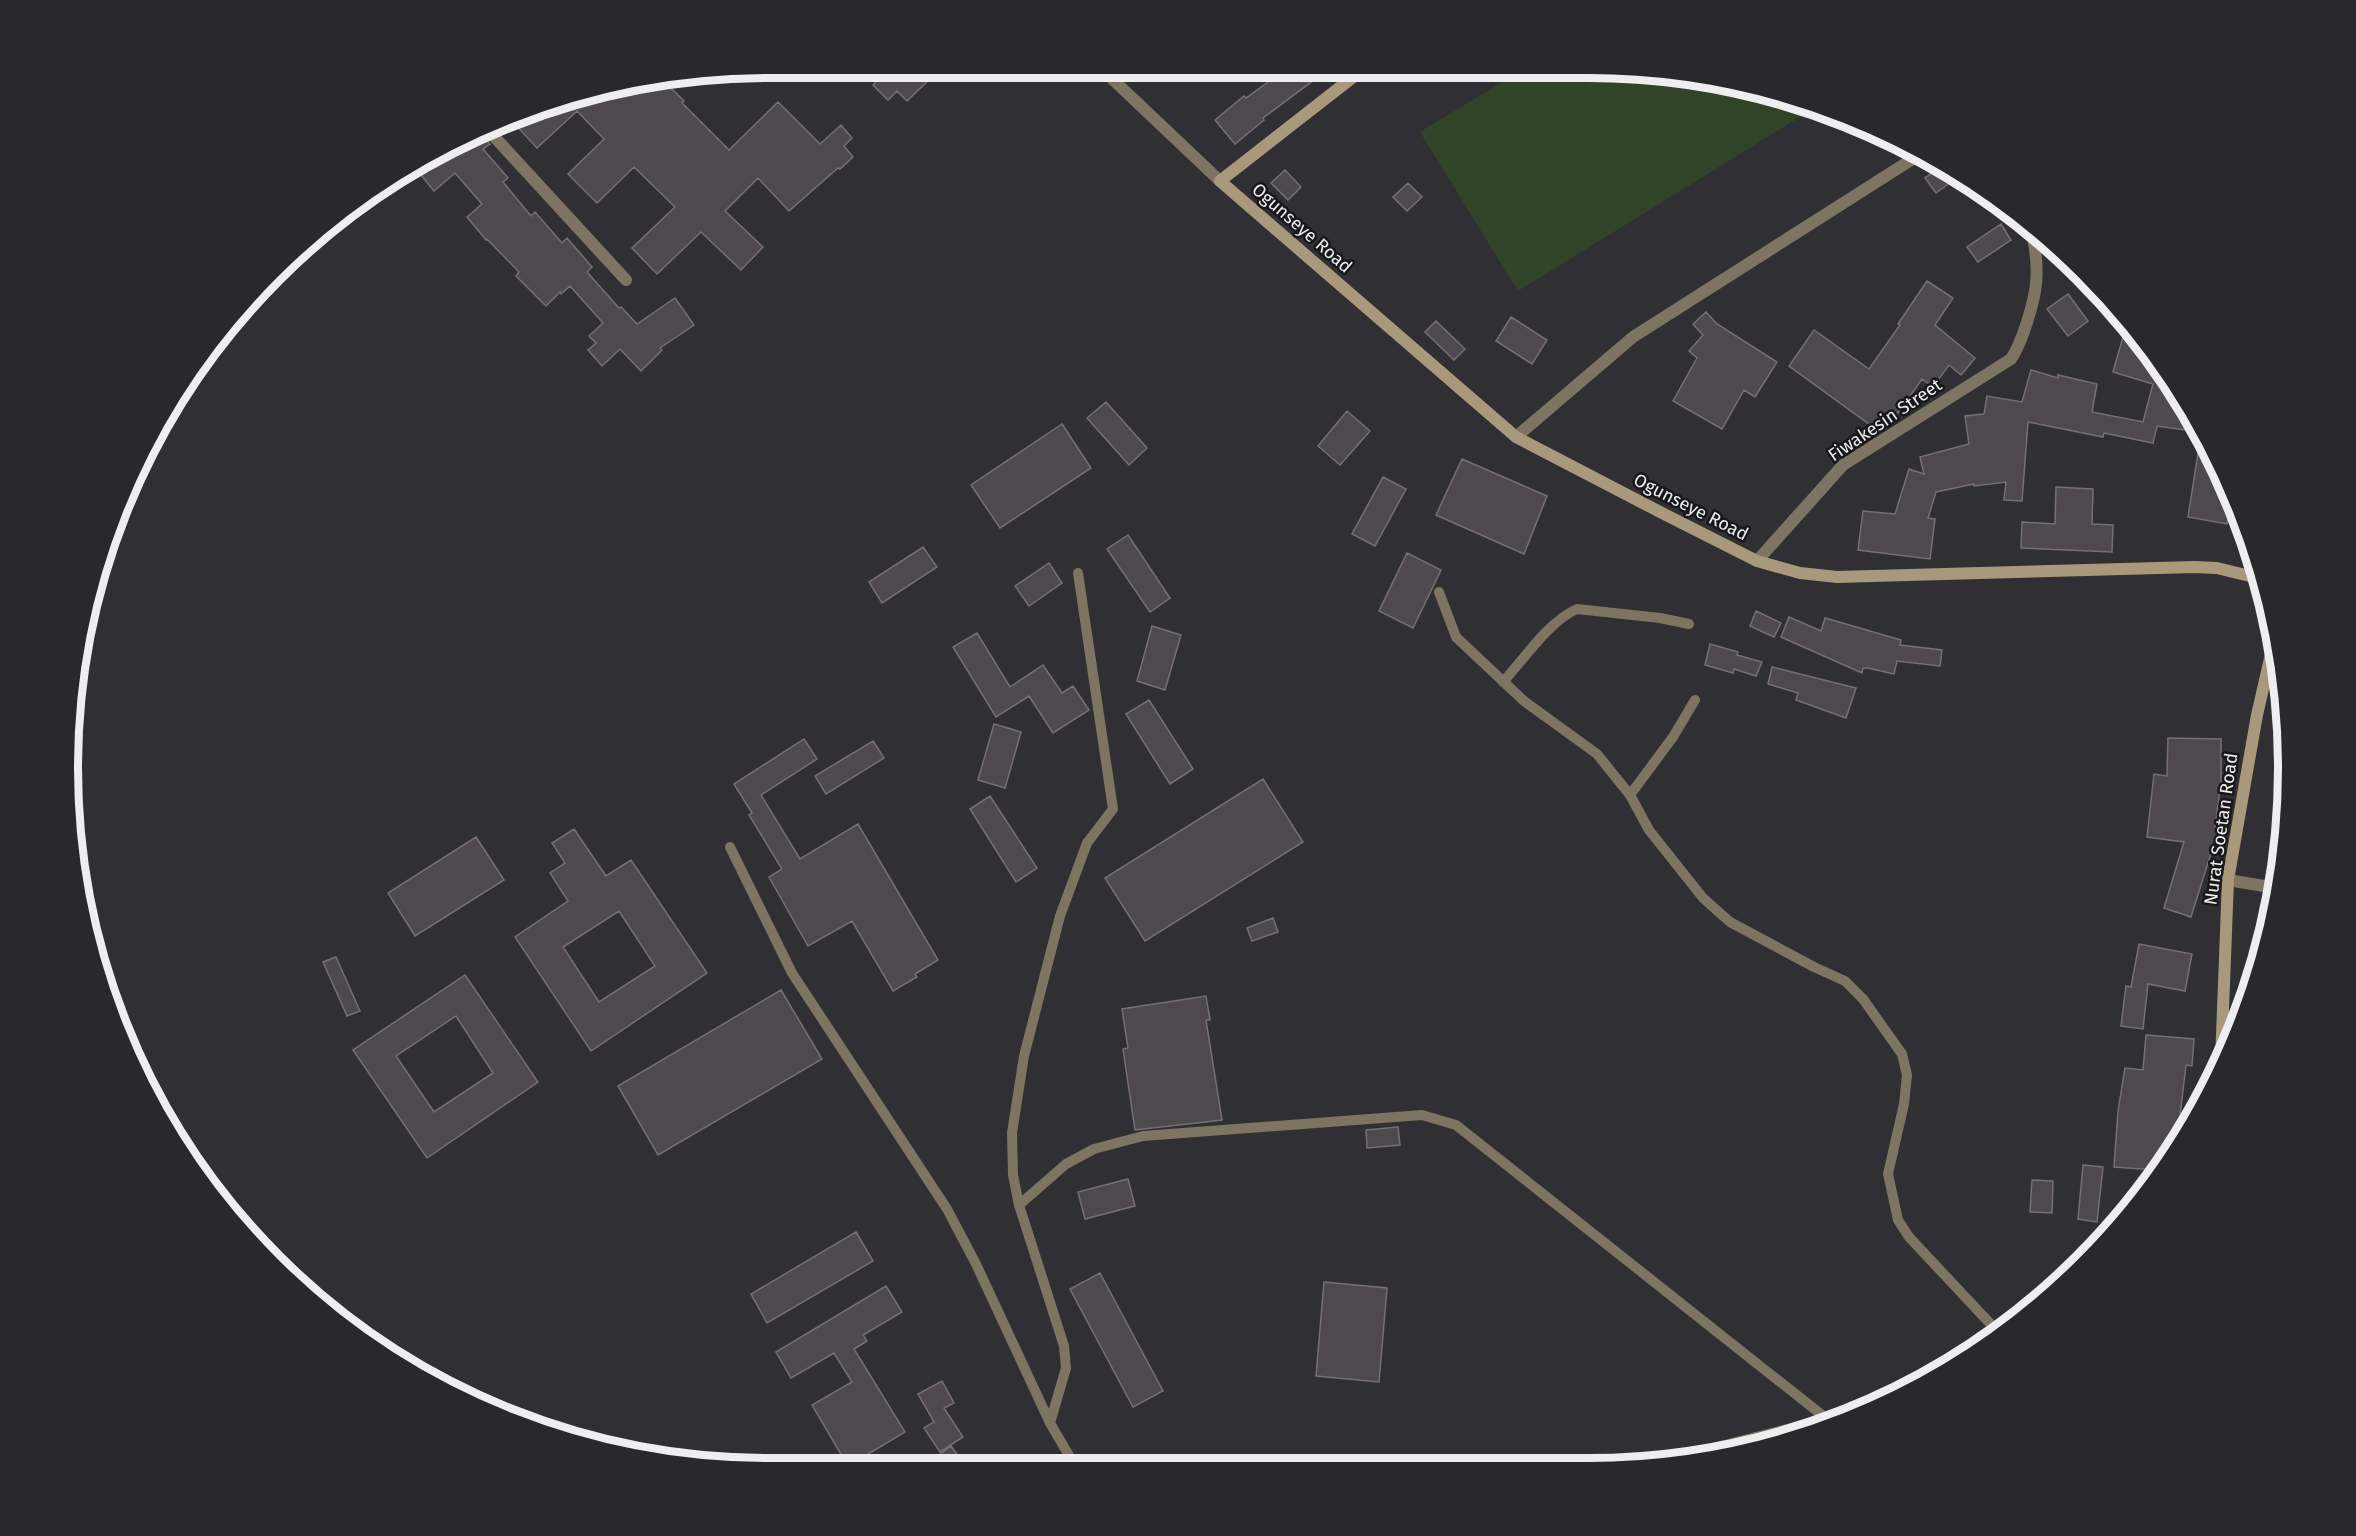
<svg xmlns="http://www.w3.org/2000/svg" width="2356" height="1536" viewBox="0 0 2356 1536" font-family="'Fira Sans',sans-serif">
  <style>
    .green { fill: #314428 }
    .building { fill: #4d494c; stroke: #757073; stroke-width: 1.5; fill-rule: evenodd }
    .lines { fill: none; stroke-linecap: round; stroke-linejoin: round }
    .lane { stroke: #7d7461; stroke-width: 10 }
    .street { stroke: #7d7461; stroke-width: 12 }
    .secondary { stroke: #a8997c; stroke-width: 12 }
    .labels { text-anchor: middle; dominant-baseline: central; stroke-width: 5; stroke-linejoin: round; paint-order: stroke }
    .street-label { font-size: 18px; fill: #eeeef0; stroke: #18181a }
    .rim { fill: none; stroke: #eeeef0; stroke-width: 8 }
  </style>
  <rect width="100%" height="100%" fill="#303034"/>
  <path class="green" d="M1515 74H1680L1813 109 1518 291 1420 132Z"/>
  <path class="building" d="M884 74H935L907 101 897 91 888 100 873 85Z
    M1279 74H1322L1263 118 1264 120 1235 144 1215 120 1244 96 1246 98Z
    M660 77 684 101 682 103 729 150 778 102 820 144 841 125 852 138 844 146 853 157 840 169 838 168 789 211 758 178 725 211 763 247 741 270 701 232 657 274 632 248 675 207 634 167 597 203 568 174 604 139 577 111 537 148 511 120 543 105 558 101 561 105 566 99Z
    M482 135 490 144 483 149 508 178 503 182 531 216 535 212 562 243 567 238 592 267 587 272 619 308 621 307 637 324 675 298 694 325 660 348 662 350 641 371 620 349 602 366 588 350 596 343 589 336 603 323 570 286 561 294 560 292 546 306 516 276 519 272 487 239 486 240 467 217 482 204 455 173 434 191 421 175 448 151Z
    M1943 165 1959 176 1936 193 1925 178Z
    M1285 170 1301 187 1288 200 1271 183Z
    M1408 183 1422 197 1407 211 1393 197Z
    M2001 224 2011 240 1978 262 1967 247Z
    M1927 281 1953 298 1935 325 1975 358 1961 375 1949 365 1933 387 1922 379 1888 427 1880 432 1789 366 1814 330 1869 369 1900 325 1898 324Z
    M2068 294 2088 321 2068 336 2047 309Z
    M1706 312 1717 324 1777 362 1755 397 1744 390 1722 429 1673 401 1697 358 1689 351 1703 335 1693 324Z
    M1511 317 1547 340 1532 364 1496 341Z
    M1436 321 1465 349 1454 360 1425 332Z
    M2127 323 2144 341 2200 432 2157 426 2153 443 2104 433 2103 437 2028 422 2022 501 2004 500 2006 482 1974 486V484L1936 492 1928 518 1935 519 1930 559 1858 550 1863 511 1895 514 1909 469 1924 474 1920 457 1969 444 1965 416 1984 414 1987 396 2022 402 2031 370 2058 378V375L2097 384 2092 412 2143 422 2153 384 2113 372Z
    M1106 402 1147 448 1129 465 1087 418Z
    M1347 411 1370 431 1340 465 1318 446Z
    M1062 424 1091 468 1000 528 971 485Z
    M2201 434 2216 458 2231 498 2227 524 2188 517Z
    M1462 459 1547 496 1524 554 1436 515Z
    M1383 477 1406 489 1375 546 1352 534Z
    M2056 487 2093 489 2092 524 2113 525 2112 552 2021 548 2022 522 2055 524Z
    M1128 535 1170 598 1150 612 1107 549Z
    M923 547 937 567 882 603 869 582Z
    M1407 553 1441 570 1413 628 1379 611Z
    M1049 563 1062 583 1029 606 1015 586Z
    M1756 611 1781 623 1774 637 1750 626Z
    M1789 617 1821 631 1825 618 1901 640 1900 645 1942 650 1940 666 1897 661 1894 674 1868 668H1863L1862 673 1781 637Z
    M1152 626 1181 635 1165 690 1137 681Z
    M977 633 1010 687 1043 665 1062 693 1073 686 1089 710 1053 733 1029 696 996 717 953 647Z
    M1710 644 1738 652 1737 655 1762 662 1756 676 1734 669 1733 673 1705 665Z
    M1772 667 1856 688 1846 718 1796 700 1798 693 1768 684Z
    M1149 700 1193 769 1170 784 1126 714Z
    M994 724 1021 732 1005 788 978 780Z
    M2168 738 2221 739V782L2215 828 2226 830 2221 852 2212 850 2191 917 2164 908 2184 842 2147 837 2154 774 2167 776Z
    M804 739 817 759 761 795 800 859 858 824 938 960 915 974 917 977 893 991 852 921 808 946 769 877 782 869 749 815 752 813 734 784Z
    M873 741 884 758 826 794 815 776Z
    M1263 779 1303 842 1145 941 1105 878Z
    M990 796 1037 868 1016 882 970 809Z
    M574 829 606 876 631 860 707 973 591 1051 515 937 568 901 550 873 565 863 552 843ZM619 911 655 966 599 1002 563 947Z
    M476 837 504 880 415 936 388 893Z
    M1273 918 1278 932 1252 941 1247 928Z
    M2139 944 2192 954 2185 991 2148 984 2143 1029 2121 1026 2126 986 2131 987Z
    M336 957 360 1011 347 1016 323 962Z
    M465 975 538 1082 427 1158 353 1050ZM456 1016 493 1073 434 1112 396 1056Z
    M781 990 822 1059 658 1155 618 1086Z
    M1206 996 1210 1020H1206L1222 1120 1135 1130 1123 1049 1128 1048 1122 1009Z
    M2146 1035 2194 1039 2192 1066 2186 1065 2180 1116V1139L2157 1170 2114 1167 2118 1111 2125 1068 2143 1070Z
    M1398 1127 1400 1145 1367 1148 1366 1130Z
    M2083 1165 2103 1167 2097 1222 2078 1219Z
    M1128 1179 1135 1206 1085 1219 1078 1192Z
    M2032 1180 2053 1181 2052 1213 2030 1212Z
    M856 1232 873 1261 767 1323 751 1294Z
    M1100 1273 1163 1391 1133 1407 1070 1289Z
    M1324 1282 1387 1288 1379 1382 1316 1376Z
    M886 1286 902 1312 863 1335 867 1341 854 1349 905 1432 853 1463H846L812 1405 852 1382 834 1353 791 1378 776 1352Z
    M942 1381 954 1403 944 1408 963 1437 940 1452 924 1428 934 1422 918 1394Z
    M951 1446 964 1464H927Z"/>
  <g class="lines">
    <path class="lane" d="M1439 592 1456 637 1524 701 1597 754 1630 795 1649 830 1703 898 1730 922 1814 967 1845 981 1863 999 1902 1054 1907 1075 1904 1104 1888 1174 1898 1220 1909 1237 1999 1333
      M1503 682C1524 659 1549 621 1577 609L1660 618 1689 624
      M1630 795 1673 737 1695 700
      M730 847 792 973 947 1209 976 1264 1050 1423 1074 1464
      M1019 1205 1066 1164 1094 1149 1143 1136 1422 1115 1456 1125 1827 1419
      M1050 1423 1066 1368 1064 1346 1019 1205 1013 1175 1012 1133 1024 1056 1060 916 1087 843 1113 809 1078 573
      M1650 1464 1855 1412"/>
    <path class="street" d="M1107 74 1220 181
      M489 131 626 280
      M1516 437 1633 337 1922 153
      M1757 561 1843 465 2011 359C2022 343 2034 303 2036 284 2038 266 2035 245 2031 228
      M2249 575 2253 556
      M2228 880 2276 888"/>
    <path class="secondary" d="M1357 74 1220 181 1516 437 1664 514 1757 561 1800 573 1837 577 2194 567 2217 568 2262 579
      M2221 1061 2228 880 2257 715 2274 641"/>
  </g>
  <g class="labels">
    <g class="street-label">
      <text transform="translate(1302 228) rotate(41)">Ogunseye Road</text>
      <text transform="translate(1885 420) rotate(-34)">Fiwakesin Street</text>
      <text transform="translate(1691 507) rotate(27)">Ogunseye Road</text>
      <text transform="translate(2221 829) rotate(-82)">Nurat Soetan Road</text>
    </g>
  </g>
  <path d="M0 0H2356V1536H0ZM768 78H1588A690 690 0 0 1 2278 768V768A690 690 0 0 1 1588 1458H768A690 690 0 0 1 78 768V768A690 690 0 0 1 768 78Z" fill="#29292b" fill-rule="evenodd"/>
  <path class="rim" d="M768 78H1588A690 690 0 0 1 2278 768V768A690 690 0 0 1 1588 1458H768A690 690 0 0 1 78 768V768A690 690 0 0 1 768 78Z"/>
</svg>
